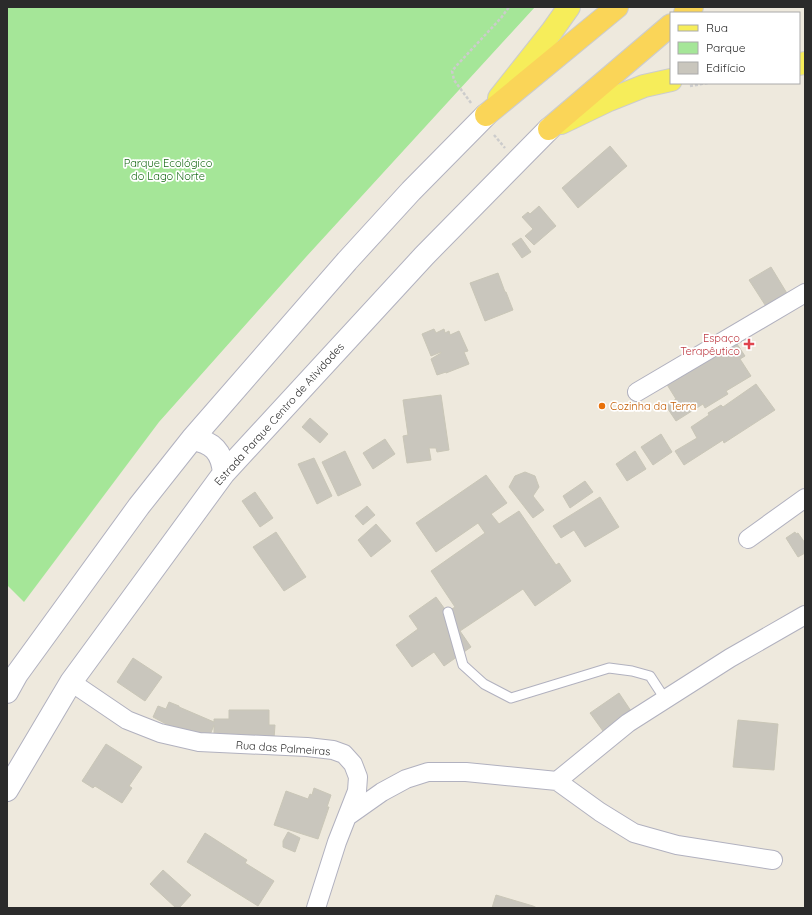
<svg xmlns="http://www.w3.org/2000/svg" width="812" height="915" viewBox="0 0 812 915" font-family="Quicksand,sans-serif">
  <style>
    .green { fill: #a5e698 }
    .building { fill: #c9c6bd; stroke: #c9c6b7 }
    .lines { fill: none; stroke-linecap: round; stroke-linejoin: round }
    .service-casing { stroke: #b1b1bf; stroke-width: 11 }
    .minor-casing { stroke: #b1b1bf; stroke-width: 20 }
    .secondary-casing { stroke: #b1b1bf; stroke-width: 24 }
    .primary-casing { stroke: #ccc; stroke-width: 24 }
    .trunk-casing { stroke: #ccc; stroke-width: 24 }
    .path { stroke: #ccc; stroke-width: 2.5; stroke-dasharray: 3 2; stroke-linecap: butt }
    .service { stroke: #fff; stroke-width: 9 }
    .minor { stroke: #fff; stroke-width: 18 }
    .secondary { stroke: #fff; stroke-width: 22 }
    .primary { stroke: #f6ed5a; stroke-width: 22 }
    .trunk { stroke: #fad558; stroke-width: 22 }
    .health-dot { fill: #e0444e; stroke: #fff; stroke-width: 1.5 }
    .food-dot { fill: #e8710a; stroke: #fff; stroke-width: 1.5 }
    .labels { text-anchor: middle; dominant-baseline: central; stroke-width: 3.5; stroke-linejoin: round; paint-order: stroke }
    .park-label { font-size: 11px; fill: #1a6c18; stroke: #fff }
    .health-label { font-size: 11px; fill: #be3a42; stroke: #fff; text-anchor: end }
    .food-label { font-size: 11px; fill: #c56008; stroke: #fff; text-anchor: start }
    .street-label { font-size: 11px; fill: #2b2b2b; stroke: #fff }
  </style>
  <rect width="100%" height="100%" fill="#eee9dd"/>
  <path class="green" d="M7 7H535L306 257 159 422 24 602 7 585Z"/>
  <path class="building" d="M610 146 627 166 578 208 562 188Z
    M539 206 556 226 534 245 525 236 533 229 522 217 528 212 530 214Z
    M521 238 531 252 522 258 512 244Z
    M771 267 788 295 767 308 749 280Z
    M498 273 505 292H506L513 310 485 321 470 283Z
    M434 329 436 333 444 329 445 333 449 331 450 335 459 331 468 351 464 352 469 364 446 373V372L437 375 431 359 441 353V352L431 356 422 334Z
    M731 344 733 347 737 344 745 356 740 359 751 376 726 391 728 394 705 408 703 404 676 421 666 406 676 399 666 383Z
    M756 384 775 410 724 443 723 440 684 465 675 451 697 438 691 427 709 415 708 413 721 405 723 407Z
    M441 395 449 450 437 452 436 448H429L431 460 407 463 403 436 408 435 403 400Z
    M310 418 328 434 320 443 302 427Z
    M661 434 672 452 653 465 641 447Z
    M385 439 395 454 373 469 363 453Z
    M345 451 361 485 338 496 322 462Z
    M635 451 646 469 627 481 616 464Z
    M314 458 332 496 317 504 298 464Z
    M525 472 535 476 539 487 533 496 544 510 533 518 509 487 515 476Z
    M486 475 507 503 491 514 499 524 519 511 556 565 559 563 571 581 535 606 523 589 460 631 471 647 444 666 434 652 412 667 396 645 418 629 409 616 436 597 447 612 455 607 431 571 485 533 478 523 436 552 416 523Z
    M585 481 593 492 570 508 563 496Z
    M255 492 273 518 260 527 242 501Z
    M600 497 619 527 585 547 574 530 561 538 553 526Z
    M367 506 375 515 363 525 355 516Z
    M376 524 391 541 371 557 358 540Z
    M276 532 306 577 284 591 253 547Z
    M795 532 796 534 798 533 805 543V553L798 557 786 538Z
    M133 658 162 677 145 701 117 682Z
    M619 693 631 711 603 731 590 713Z
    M169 702 179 706V707L214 722V719H229V710H269V725H275L274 739 214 740V725L208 740 170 726 153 717 158 706 166 709Z
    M738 720 778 724 774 770 733 767Z
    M106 744 142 767 129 786 132 788 122 803 95 786 93 788 82 781Z
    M314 788 331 795 327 807H329L318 839 274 825 286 791 308 799 310 794 312 795Z
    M288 832 300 838 295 852 283 847V841Z
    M205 833 247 860 245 863 274 881 258 906 187 862Z
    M163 870 191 895 179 908H176L150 884Z
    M496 895 533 906 537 908H492Z"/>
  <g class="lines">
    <defs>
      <path id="service" d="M448 612 463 665 484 684 511 698 609 668 632 671 650 676 665 699"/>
      <path id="minor" d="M637 392 805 293
        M748 539 805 498
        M71 682 127 720 160 733 199 742 307 747 333 750 344 754 353 764 358 777 357 791 337 842 316 908
        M557 781 628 723 730 658 805 615
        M348 816 382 792 406 779 428 772H466L557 781 600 812 634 833 677 845 773 860"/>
      <path id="secondary" d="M192 439C213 442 222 452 224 473
        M7 692 17 674 139 506 192 439 347 261 411 191 486 115
        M7 790 71 682 224 473 424 256 549 129"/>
      <path id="primary" d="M799 64 805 63
        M499 98 552 31 569 7
        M561 123 609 100 644 86 671 80"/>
      <path id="trunk" d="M685 13 692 7
        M486 115 617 7
        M549 129 671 25"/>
    </defs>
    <use href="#service" class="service-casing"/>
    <use href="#minor" class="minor-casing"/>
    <use href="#secondary" class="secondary-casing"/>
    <use href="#primary" class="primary-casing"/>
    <use href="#trunk" class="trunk-casing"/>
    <path class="path" d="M690 86 708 83
      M471 103 454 80 452 71 458 64 501 18 509 7
      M494 135 505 148"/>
    <use href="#service" class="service"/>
    <use href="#minor" class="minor"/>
    <use href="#secondary" class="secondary"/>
    <use href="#primary" class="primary"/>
    <use href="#trunk" class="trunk"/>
  </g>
  <path class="health-dot" d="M747 338h4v4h4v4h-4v4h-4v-4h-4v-4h4z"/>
  <circle class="food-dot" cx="602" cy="406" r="4"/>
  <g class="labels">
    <g class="park-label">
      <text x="168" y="163">Parque Ecológico<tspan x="168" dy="13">do Lago Norte</tspan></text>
    </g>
    <g class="health-label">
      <text x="740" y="338">Espaço<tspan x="740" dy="13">Terapêutico</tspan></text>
    </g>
    <g class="food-label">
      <text x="610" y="406">Cozinha da Terra</text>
    </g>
    <g class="street-label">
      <text transform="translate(279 414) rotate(-48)">Estrada Parque Centro de Atividades</text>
      <text transform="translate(283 748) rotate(4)">Rua das Palmeiras</text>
    </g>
  </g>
  <rect width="812" height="915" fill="none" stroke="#2b2b2b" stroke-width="16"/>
  <rect x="670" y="12" width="130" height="72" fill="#ffffff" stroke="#aaaaaa"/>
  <rect x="678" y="25" width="20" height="6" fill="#f6ed5a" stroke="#aaaaaa"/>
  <text x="706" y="32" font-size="12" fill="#2b2b2b">Rua</text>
  <rect x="678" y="42" width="20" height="12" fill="#a5e698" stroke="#aaaaaa"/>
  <text x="706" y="52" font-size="12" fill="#2b2b2b">Parque</text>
  <rect x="678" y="62" width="20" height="12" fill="#c9c6bd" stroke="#aaaaaa"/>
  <text x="706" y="72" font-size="12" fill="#2b2b2b">Edifício</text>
</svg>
